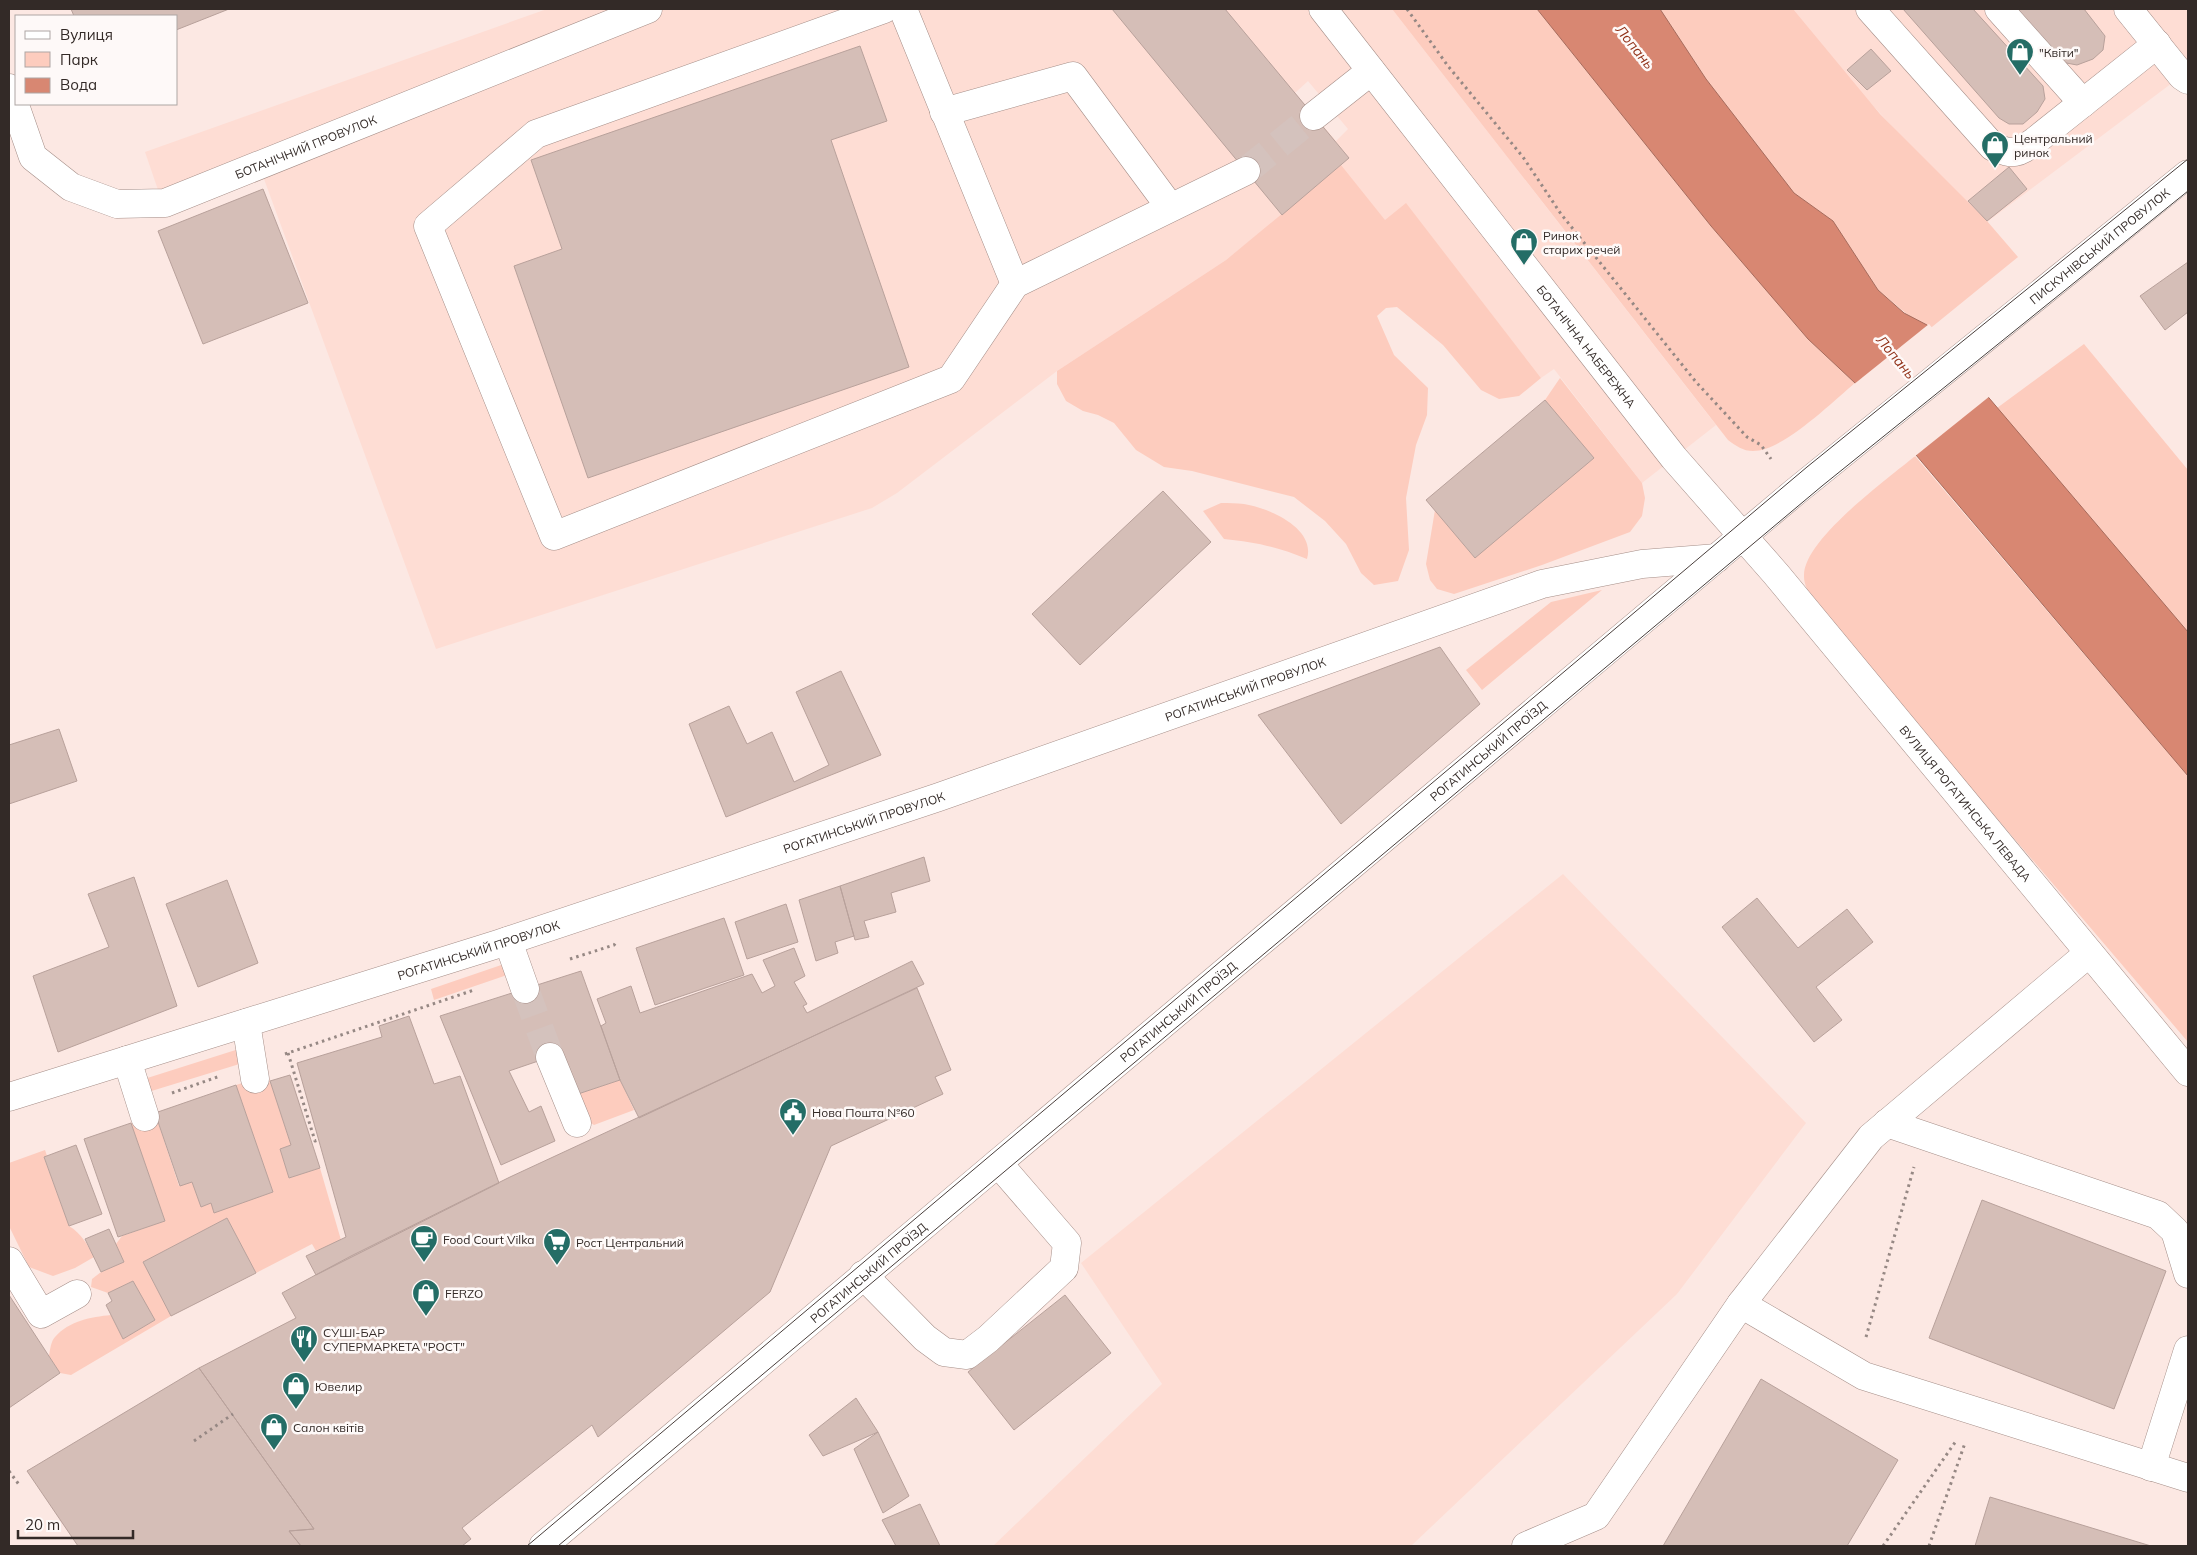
<svg xmlns="http://www.w3.org/2000/svg" width="2197" height="1555" viewBox="0 0 2197 1555" font-family="Mulish,sans-serif">
  <style>
    .built { fill: #feddd4; fill-rule: evenodd }
    .green { fill: #fdccbe }
    .water { fill: #d88772; stroke: #a66b5c }
    .pier { fill: #fce8e3 }
    .building { fill: #d5beb7; stroke: #b8a19b }
    .lines { fill: none; stroke-linecap: round; stroke-linejoin: round }
    .minor-tunnel { stroke: #d4c2bd; stroke-width: 28; stroke-dasharray: 28 14; stroke-linecap: butt }
    .minor-casing { stroke: #a58e88; stroke-width: 29 }
    .path { stroke: #968884; stroke-width: 3; stroke-dasharray: 2.5 4; stroke-linecap: butt }
    .minor { stroke: #fff; stroke-width: 28 }
    .tram { stroke: #493e3b; stroke-width: 1 }
    .labels { text-anchor: middle; dominant-baseline: central; stroke-width: 5; stroke-linejoin: round; paint-order: stroke }
    .poi-label { font-size: 12px; fill: #332a27; stroke: #fef9f8; text-anchor: start }
    .street-label { font-size: 12px; fill: #332a27; stroke: #fef9f8 }
    .water-label { font-size: 14px; font-style: italic; fill: #913118; stroke: #fef9f8 }
  </style>
  <rect width="100%" height="100%" fill="#fce8e3"/>
  <path class="built" d="M547 9H1392L1716 425 1642 483 1554 369 1541 378 1406 204 1385 221 1282 215 1226 260 1057 371 897 493 872 508 436 649 264 179 167 216 145 152ZM1308 81 1348 129 1336 141 1295 93Z
    M1790 9H2188V71L1983 225 1843 73Z
    M1563 874 1806 1123 1677 1294 1411 1546H993L1162 1384 1081 1263Z"/>
  <path class="green" d="M1392 9H1537L1711 226 1808 339 1855 383C1831 403 1783 451 1753 451 1743 451 1736 446 1728 440Z
    M1660 9H1793L1880 114 1987 221 2018 257 1927 331 1878 290 1833 221 1794 193 1706 79Z
    M1341 165 1385 220 1406 203 1541 378 1519 396 1499 399 1481 390 1443 345 1397 307 1386 308 1377 316 1394 355 1428 388 1427 415 1416 445 1406 498 1409 550 1398 581 1374 585 1361 573 1346 544 1325 521 1294 497 1192 471 1164 467 1136 450 1114 423 1098 415 1083 411 1066 401 1057 384V371L1226 260Z
    M2084 344 2188 470V632L1997 408Z
    M1560 378 1642 483 1645 498 1642 516 1630 532 1542 565 1454 594 1437 589 1430 580 1426 564 1435 510 1475 558 1545 400Z
    M1915 456 2188 776V1042L1831 624C1822 611 1803 592 1804 575 1804 539 1889 478 1915 456Z
    M1221 503C1229 503 1237 503 1244 504 1269 508 1316 528 1307 559 1278 547 1255 542 1224 539L1203 511Z
    M1602 590 1482 690 1466 670 1551 602Z
    M510 962 513 973 434 1000 431 989Z
    M242 1048 246 1062 145 1093 141 1080Z
    M268 1075 291 1145 280 1149 289 1178 320 1168 341 1240 316 1251 312 1244 256 1273 227 1218 143 1262 171 1316 71 1375 60 1373 49 1356C50 1350 51 1341 55 1337 69 1321 91 1317 111 1315L123 1339 155 1320 133 1281 108 1293 91 1287 92 1279 101 1272 124 1262 116 1244 122 1236 165 1221 131 1123 155 1113 179 1186 192 1182 201 1207 211 1203 214 1212 273 1192 236 1085Z
    M620 1080 634 1110 594 1125 588 1121 578 1094Z
    M45 1150 47 1156 44 1158 69 1226C82 1234 87 1244 94 1257L75 1268 53 1276 29 1267 9 1226V1163Z"/>
  <path class="water" d="M1537 9H1660L1706 79 1794 193 1833 221 1878 290 1904 313 1927 325 2188 632V776L1855 383 1808 339 1711 226Z"/>
  <path class="pier" d="M1929 324 1990 396 1914 457 1853 385Z"/>
  <path class="building" d="M71 9H229L176 30V16H74Z
    M1112 9H1225L1349 158 1282 215Z
    M1903 9H1973L2043 86 2045 99 2037 112 2023 124H2009L1999 118Z
    M2009 9H2084L2105 36 2103 50 2093 59 2077 65 2061 62Z
    M860 46 887 121 831 140 909 367 588 478 514 266 562 249 531 160Z
    M1871 49 1891 71 1867 90 1847 70Z
    M2009 167 2027 189 1987 221 1968 201Z
    M263 189 308 303 203 344 158 231Z
    M2188 262V312L2165 330 2140 296Z
    M1545 400 1594 458 1475 558 1426 500Z
    M1163 491 1211 542 1080 665 1032 614Z
    M1440 647 1480 704 1341 824 1258 715Z
    M841 671 881 755 726 817 689 724 729 706 747 744 772 732 794 782 829 765 796 692Z
    M59 729 77 781 9 804V745Z
    M924 857 930 881 891 893 896 912 864 921 869 937 855 940 840 886Z
    M134 877 177 1006 58 1052 33 976 109 947 88 894Z
    M227 880 258 963 198 987 166 904Z
    M840 886 854 936 835 942 838 953 816 961 799 900Z
    M1757 898 1798 948 1847 909 1873 942 1816 987 1842 1020 1814 1042 1722 927Z
    M786 904 798 942 747 959 735 922Z
    M724 918 744 975 655 1005 636 948Z
    M794 948 805 976 794 982 807 1004 803 1006 807 1013 912 961 924 984 639 1118 620 1080 601 1026 606 1023 597 999 631 986 640 1013 752 974 762 993 775 986 763 960Z
    M581 971 620 1080 578 1094 550 1057 509 1071 529 1112 541 1106 555 1141 501 1165 440 1016Z
    M917 988 951 1070 935 1077 943 1094 831 1146 770 1292 598 1437 592 1425 462 1528 471 1539 462 1546H301L289 1531 314 1529 199 1368 296 1318 282 1293 351 1256 510 1177Z
    M409 1016 434 1084 460 1076 499 1183 316 1275 306 1256 346 1237 297 1063 382 1037 379 1026Z
    M290 1075 320 1168 289 1178 280 1149 291 1145 270 1081Z
    M236 1085 273 1192 214 1213 211 1203 201 1207 192 1182 180 1186 155 1113Z
    M131 1123 165 1221 118 1237 84 1139Z
    M76 1145 102 1214 69 1226 44 1157Z
    M1982 1200 2166 1271 2114 1409 1929 1338Z
    M227 1218 256 1273 171 1316 143 1262Z
    M109 1229 124 1262 101 1272 85 1239Z
    M133 1281 155 1320 123 1339 106 1305 112 1301 108 1293Z
    M9 1295 60 1373 9 1408Z
    M1065 1295 1111 1353 1014 1430 968 1372Z
    M199 1368 314 1529 289 1531 301 1546H78L27 1471Z
    M1761 1379 1898 1460 1847 1546H1663Z
    M856 1398 878 1432 823 1456 809 1435Z
    M878 1432 909 1496 883 1513 854 1449Z
    M1990 1497 2151 1546H1975Z
    M920 1504 940 1546H896L882 1520Z"/>
  <g class="lines">
    <path class="minor-tunnel" d="M1246 171 1314 116
      M525 989 550 1057"/>
    <defs>
      <g id="minor">
        <path d="M884 9 536 134 428 226 554 536 951 379 1015 284 1246 171"/>
        <path d="M903 9 1015 284"/>
        <path id="s1" d="M1323 9 1674 458 1776 574 2188 1072"/>
        <path d="M1870 9 1993 147C2014 155 2017 154 2035 141L2157 44"/>
        <path d="M1999 9 2083 103"/>
        <path d="M2128 9 2182 76 2188 80"/>
        <path id="s2" d="M9 88 33 157 71 187 117 204 165 203 648 9"/>
        <path d="M944 112 1073 76 1170 207"/>
        <path d="M1314 116 1371 71"/>
        <path d="M508 941 525 989"/>
        <path d="M246 1023 255 1079"/>
        <path d="M550 1057 577 1123"/>
        <path d="M127 1060 145 1117"/>
        <path id="s3" d="M9 1097 498 944 939 797 1542 584 1642 564 1717 558"/>
        <path d="M1887 1123 2158 1215 2175 1231 2188 1274"/>
        <path d="M9 1261 41 1314 77 1294"/>
        <path d="M863 1275 925 1338 944 1352 967 1355 988 1339 1064 1268 1067 1243 998 1163"/>
        <path d="M1741 1304 1864 1376 2188 1478"/>
        <path d="M2151 1467 2188 1350"/>
        <path id="s4" d="M543 1546 1795 492 2188 174"/>
        <path d="M1526 1546 1596 1516 1741 1304 1871 1137 2089 953"/>
      </g>
    </defs>
    <use href="#minor" class="minor-casing"/>
    <path class="path" d="M1407 9 1448 66 1523 157 1561 214 1696 382 1747 437 1761 445 1771 459
      M570 959 614 945 617 941
      M288 1053 315 1141 318 1140
      M285 1054 474 990
      M172 1093 220 1076
      M1866 1337 1914 1167
      M194 1441 233 1414
      M9 1471 20 1486
      M1883 1546 1956 1441
      M1929 1546 1965 1443"/>
    <use href="#minor" class="minor"/>
    <path class="tram" d="M527 1546 1807 467 2188 159
      M558 1546 1822 486 2188 191"/>
  </g>
  <defs>
    <symbol id="shop-pin" viewBox="-11 -11 22 30"><path d="M0 17L-7.5 6A9.5 9.5 0 1 1 7.5 6Z" fill="#246d66" stroke="#fef9f8"/><path d="M-5-2.5h2.3a2.7 3.5 0 0 1 5.4 0H5L5.5 6h-11ZM-1.5-2.5h3a1.5 2.3 0 0 0-3 0Z" fill="#fff"/></symbol>
    <symbol id="civic-pin" viewBox="-11 -11 22 30"><path d="M0 17L-7.5 6A9.5 9.5 0 1 1 7.5 6Z" fill="#246d66" stroke="#fef9f8"/><path d="M-.6-6.5H3V-4.5H.6V-3L4-1V1h2V6H-6V1h2V-1L-.6-3ZM-1.2 2.5V6h2.4V2.5Z" fill="#fff"/></symbol>
    <symbol id="cafe-pin" viewBox="-11 -11 22 30"><path d="M0 17L-7.5 6A9.5 9.5 0 1 1 7.5 6Z" fill="#246d66" stroke="#fef9f8"/><path d="M-5.5-4.5H6V0H3Q3 3.5 0 3.5H-2.5Q-5.5 3.5-5.5 0ZM3-3.2v2h1.7v-2ZM-6 4.5H4V6H-6Z" fill="#fff"/></symbol>
    <symbol id="supermarket-pin" viewBox="-11 -11 22 30"><path d="M0 17L-7.5 6A9.5 9.5 0 1 1 7.5 6Z" fill="#246d66" stroke="#fef9f8"/><path d="M-6-5.5h2.5l.6 2H6L4.5 2H-2.5L-4.4-4H-6ZM-1.5 3.2a1.3 1.3 0 1 0 .1 0ZM3 3.2a1.3 1.3 0 1 0 .1 0Z" fill="#fff"/></symbol>
    <symbol id="restaurant-pin" viewBox="-11 -11 22 30"><path d="M0 17L-7.5 6A9.5 9.5 0 1 1 7.5 6Z" fill="#246d66" stroke="#fef9f8"/><path d="M-5-6h1v4h1v-4h1v4h1v-4h1v5L-1.5 .5V6h-2V.5L-5-1ZM5-6V6H3V1.5H1.5Q1.5-4 5-6Z" fill="#fff"/></symbol>
  </defs>
  <g fill-rule="evenodd">
    <use href="#shop-pin" x="2004" y="36" width="32" height="43"/>
    <use href="#shop-pin" x="1979" y="129" width="32" height="43"/>
    <use href="#shop-pin" x="1508" y="226" width="32" height="43"/>
    <use href="#civic-pin" x="777" y="1096" width="32" height="43"/>
    <use href="#cafe-pin" x="408" y="1223" width="32" height="43"/>
    <use href="#supermarket-pin" x="541" y="1226" width="32" height="43"/>
    <use href="#shop-pin" x="410" y="1277" width="32" height="43"/>
    <use href="#restaurant-pin" x="288" y="1323" width="32" height="43"/>
    <use href="#shop-pin" x="280" y="1370" width="32" height="43"/>
    <use href="#shop-pin" x="258" y="1411" width="32" height="43"/>
  </g>
  <g class="labels">
    <g class="poi-label">
      <text x="2039" y="52">"Квіти"</text>
      <text x="2014" y="138">Центральний<tspan x="2014" dy="14">ринок</tspan></text>
      <text x="1543" y="235">Ринок<tspan x="1543" dy="14">старих речей</tspan></text>
      <text x="812" y="1112">Нова Пошта №60</text>
      <text x="443" y="1239">Food Court Vilka</text>
      <text x="576" y="1242">Рост Центральний</text>
      <text x="445" y="1293">FERZO</text>
      <text x="323" y="1332">СУШІ-БАР<tspan x="323" dy="14">СУПЕРМАРКЕТА "РОСТ"</tspan></text>
      <text x="315" y="1386">Ювелир</text>
      <text x="293" y="1427">Салон квітів</text>
    </g>
    <g class="street-label">
      <text stroke="none"><textPath href="#s2" startOffset="370">БОТАНІЧНИЙ ПРОВУЛОК</textPath></text>
      <text stroke="none"><textPath href="#s4" startOffset="2028">ПИСКУНІВСЬКИЙ ПРОВУЛОК</textPath></text>
      <text stroke="none"><textPath href="#s1" startOffset="428">БОТАНІЧНА НАБЕРЕЖНА</textPath></text>
      <text stroke="none"><textPath href="#s3" startOffset="1302">РОГАТИНСЬКИЙ ПРОВУЛОК</textPath></text>
      <text stroke="none"><textPath href="#s4" startOffset="1235">РОГАТИНСЬКИЙ ПРОЇЗД</textPath></text>
      <text stroke="none"><textPath href="#s1" startOffset="1022">ВУЛИЦЯ РОГАТИНСЬКА ЛЕВАДА</textPath></text>
      <text stroke="none"><textPath href="#s3" startOffset="898">РОГАТИНСЬКИЙ ПРОВУЛОК</textPath></text>
      <text stroke="none"><textPath href="#s3" startOffset="492">РОГАТИНСЬКИЙ ПРОВУЛОК</textPath></text>
      <text stroke="none"><textPath href="#s4" startOffset="830">РОГАТИНСЬКИЙ ПРОЇЗД</textPath></text>
      <text stroke="none"><textPath href="#s4" startOffset="425">РОГАТИНСЬКИЙ ПРОЇЗД</textPath></text>
    </g>
    <g class="water-label">
      <text transform="translate(1635 47) rotate(51)">Лопань</text>
      <text transform="translate(1896 357) rotate(50)">Лопань</text>
    </g>
  </g>
  <rect width="2197" height="1555" fill="none" stroke="#332a27" stroke-width="20"/>
  <rect x="15" y="15" width="162" height="90" fill="#fef9f8" stroke="#ada6a4"/>
  <rect x="25" y="31" width="25" height="8" fill="#ffffff" stroke="#ada6a4"/>
  <text x="60" y="40" font-size="15" fill="#332a27">Вулиця</text>
  <rect x="25" y="52" width="25" height="15" fill="#fdccbe" stroke="#ada6a4"/>
  <text x="60" y="65" font-size="15" fill="#332a27">Парк</text>
  <rect x="25" y="78" width="25" height="15" fill="#d88772" stroke="#ada6a4"/>
  <text x="60" y="90" font-size="15" fill="#332a27">Вода</text>
  <path d="M18 1530v8h115v-8" fill="none" stroke="#332a27" stroke-width="2.5"/>
  <text x="25" y="1530" font-size="15" fill="#332a27" stroke="#fef9f8" stroke-width="4" paint-order="stroke">20 m</text>
</svg>
